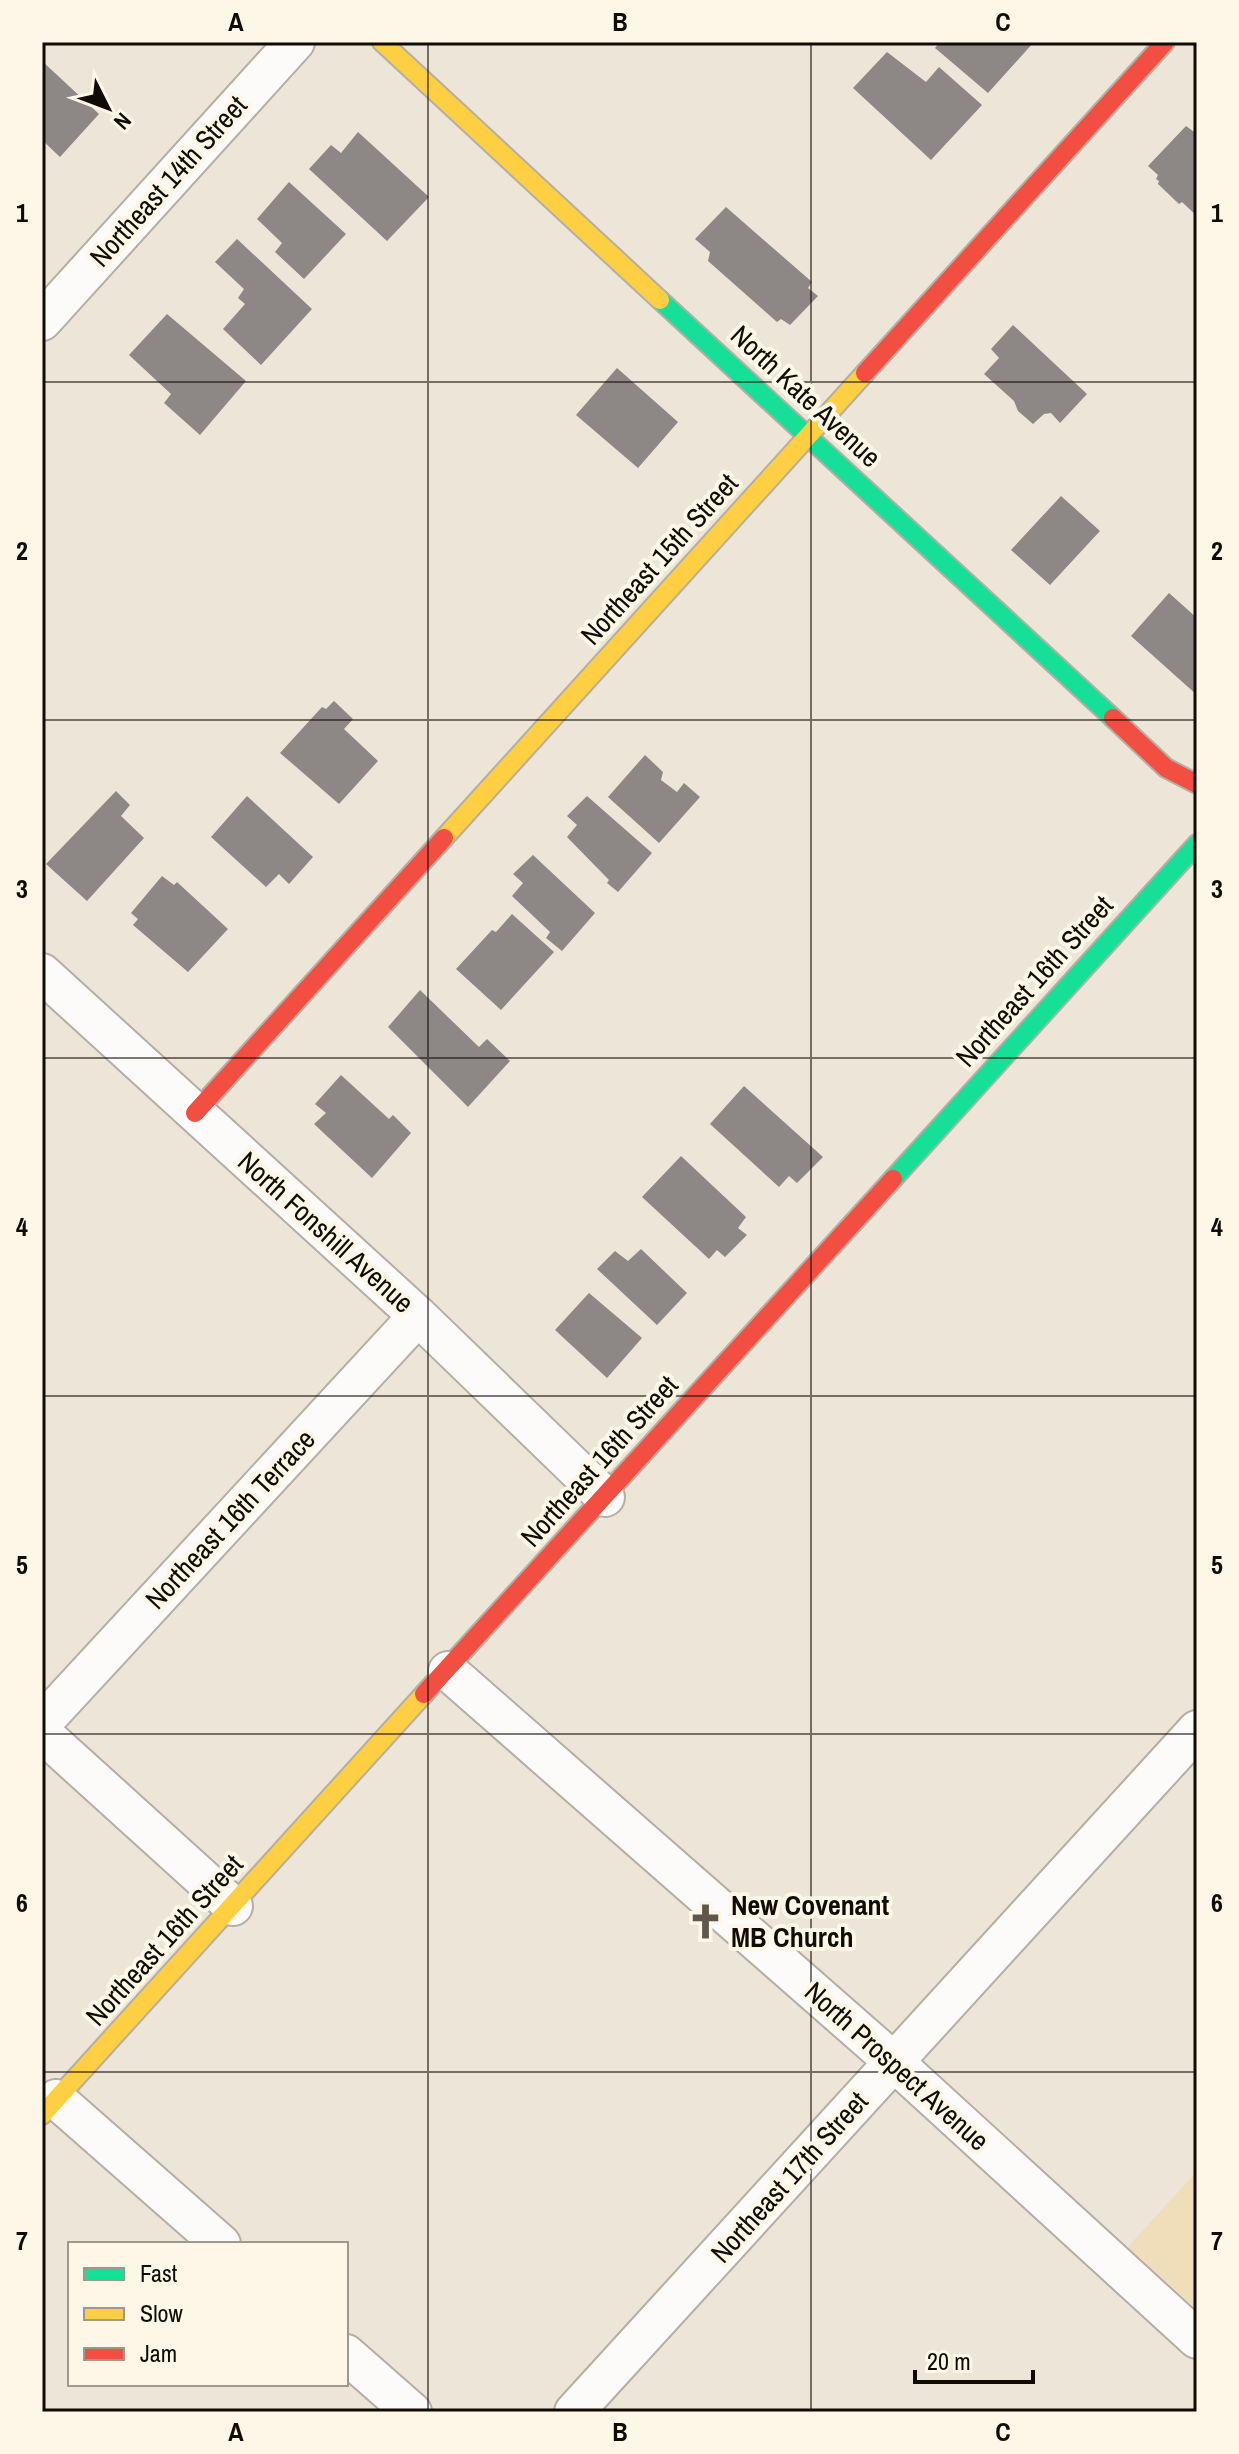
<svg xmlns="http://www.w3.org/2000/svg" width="1239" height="2454" viewBox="0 0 1239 2454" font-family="'Archivo Narrow',sans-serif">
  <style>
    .green { fill: #f0ddba }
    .building { fill: #8d8885 }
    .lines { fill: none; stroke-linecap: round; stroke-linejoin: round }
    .street-casing { stroke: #b4aea3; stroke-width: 42 }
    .fast-casing { stroke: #b4aea3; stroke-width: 22 }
    .slow-casing { stroke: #b4aea3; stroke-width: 22 }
    .jam-casing { stroke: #b4aea3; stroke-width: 22 }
    .street { stroke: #fcfbf9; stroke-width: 38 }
    .fast { stroke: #16e098; stroke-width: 18 }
    .slow { stroke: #ffcf43; stroke-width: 18 }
    .jam { stroke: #f24e42; stroke-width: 18 }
    .grid { fill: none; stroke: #100b04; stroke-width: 2; stroke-opacity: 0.55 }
    .labels { text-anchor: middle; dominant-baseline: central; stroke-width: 8; stroke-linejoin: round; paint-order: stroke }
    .street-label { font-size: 28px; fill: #100b04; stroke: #fef6e6 }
    .poi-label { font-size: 28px; font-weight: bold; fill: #100b04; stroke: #fef6e6; text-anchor: start }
    .neatline { fill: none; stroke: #100b04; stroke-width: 3 }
    .grid-label { font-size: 26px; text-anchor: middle; font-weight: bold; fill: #100b04 }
  </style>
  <rect width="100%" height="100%" fill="#ede5d7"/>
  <path class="green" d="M1197 2171V2309L1128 2247Z"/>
  <path class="building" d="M940 42H1034L988 93 935 48Z
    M887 52 926 82 939 67 982 105 931 160 853 88Z
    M42 61 99 114 60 157 42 140Z
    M1186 126 1197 134V216L1182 202 1179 204 1158 184 1159 181 1156 179 1158 175 1148 166Z
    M358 132 429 197 387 241 309 169 331 145 341 153Z
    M289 182 346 234 304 279 275 252 282 243 257 219Z
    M726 207 812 282 808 288 818 296 790 325 781 319 777 322 708 261 710 252 695 239Z
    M237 239 312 309 261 365 223 329 245 304 238 298 244 289 215 262Z
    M167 314 246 381 200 435 164 403 171 394 129 355Z
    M1013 325 1087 394 1060 423 1051 413 1044 414 1033 424 1018 411 1014 401 984 374 999 358 991 349Z
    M617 368 678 422 638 468 576 415Z
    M1061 496 1100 531 1050 585 1011 550Z
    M1169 593 1197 618V695L1131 636Z
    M334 701 353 719 344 729 378 761 339 804 280 753 322 707 326 709Z
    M645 755 663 772 661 780 677 792 684 783 700 797 659 843 608 797Z
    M116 791 130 805 121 816 144 838 87 901 46 864Z
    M247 796 313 857 289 884 279 874 266 887 211 837Z
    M587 796 652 853 618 892 607 883 609 880 567 837 577 825 567 816Z
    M533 855 595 913 562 951 546 938 550 932 512 896 523 883 513 874Z
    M162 876 174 885 177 882 228 929 188 972 133 925 138 919 131 913Z
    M512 914 554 952 501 1010 456 969 492 930 496 932Z
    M420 990 479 1047 487 1039 510 1061 468 1107 388 1027Z
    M341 1075 389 1119 393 1115 411 1133 372 1178 314 1124 326 1113 315 1104Z
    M744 1086 823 1157 797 1183 789 1176 779 1187 710 1124Z
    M681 1156 746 1217 738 1228 747 1235 725 1257 717 1250 709 1259 642 1197Z
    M641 1249 687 1293 657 1325 597 1269 615 1251 628 1261Z
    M589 1293 642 1338 607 1378 555 1330Z"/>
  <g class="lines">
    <defs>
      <path id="street" d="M42 321 295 42
        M42 973 418 1316 605 1497
        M448 1671 894 2062 1197 2339
        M42 1723 418 1316
        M42 1733 233 1906
        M56 2099 221 2244
        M346 2354 412 2412
        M574 2412 1197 1730"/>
      <path id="fast" d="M660 300 1113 718
        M893 1179 1197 844"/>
      <path id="slow" d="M382 42 660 300
        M444 838 865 373
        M42 2115 424 1694"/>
      <path id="jam" d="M865 373 1165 42
        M1113 718 1166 768 1197 784
        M195 1113 444 838
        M424 1694 893 1179"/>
    </defs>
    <use href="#street" class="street-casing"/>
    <use href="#fast" class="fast-casing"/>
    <use href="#slow" class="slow-casing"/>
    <use href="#jam" class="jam-casing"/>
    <use href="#street" class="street"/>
    <use href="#fast" class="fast"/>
    <use href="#slow" class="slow"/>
    <use href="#jam" class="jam"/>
  </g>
  <path class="grid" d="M428 42V2412M811 42V2412M42 382H1197M42 720H1197M42 1058H1197M42 1396H1197M42 1734H1197M42 2072H1197"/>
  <defs>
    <symbol id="church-bare" viewBox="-9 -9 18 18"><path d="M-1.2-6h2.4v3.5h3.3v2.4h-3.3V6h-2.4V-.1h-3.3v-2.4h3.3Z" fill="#5d574e" stroke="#fef6e6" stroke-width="2.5" paint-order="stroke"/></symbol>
  </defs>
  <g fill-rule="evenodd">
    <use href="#church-bare" x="680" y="1896" width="51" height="51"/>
  </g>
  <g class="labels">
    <g class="street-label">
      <text transform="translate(168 181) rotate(-48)">Northeast 14th Street</text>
      <text transform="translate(806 396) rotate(43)">North Kate Avenue</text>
      <text transform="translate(659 559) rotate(-48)">Northeast 15th Street</text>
      <text transform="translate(1034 981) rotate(-48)">Northeast 16th Street</text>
      <text transform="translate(326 1232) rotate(42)">North Fonshill Avenue</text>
      <text transform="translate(599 1461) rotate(-48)">Northeast 16th Street</text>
      <text transform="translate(230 1519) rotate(-47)">Northeast 16th Terrace</text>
      <text transform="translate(164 1940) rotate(-48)">Northeast 16th Street</text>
      <text transform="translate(897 2066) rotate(42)">North Prospect Avenue</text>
      <text transform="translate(789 2177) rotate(-48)">Northeast 17th Street</text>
    </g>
    <g class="poi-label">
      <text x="731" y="1905">New Covenant<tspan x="731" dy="32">MB Church</tspan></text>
    </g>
  </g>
  <rect width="1239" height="2454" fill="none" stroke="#fef6e6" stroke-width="88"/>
  <rect x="68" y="2242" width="280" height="144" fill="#fef6e6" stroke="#9f988c" stroke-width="2"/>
  <rect x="84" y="2268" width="40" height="12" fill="#16e098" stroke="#9f988c" stroke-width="2"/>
  <text x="140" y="2282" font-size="24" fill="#100b04">Fast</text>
  <rect x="84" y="2308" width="40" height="12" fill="#ffcf43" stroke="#9f988c" stroke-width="2"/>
  <text x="140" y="2322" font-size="24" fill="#100b04">Slow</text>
  <rect x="84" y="2348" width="40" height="12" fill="#f24e42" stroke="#9f988c" stroke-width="2"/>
  <text x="140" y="2362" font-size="24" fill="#100b04">Jam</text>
  <g transform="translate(108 108) rotate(132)" stroke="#fef6e6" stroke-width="6" paint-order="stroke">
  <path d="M0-6L14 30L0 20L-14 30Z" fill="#100b04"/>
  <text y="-12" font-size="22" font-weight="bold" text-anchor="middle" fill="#100b04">N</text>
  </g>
  <path d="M915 2370v12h118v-12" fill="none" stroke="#100b04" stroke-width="4"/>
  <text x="927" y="2370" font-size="24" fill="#100b04" stroke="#fef6e6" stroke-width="6" paint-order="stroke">20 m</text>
  <rect x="44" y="44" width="1151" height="2366" class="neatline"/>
  <g class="grid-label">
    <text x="236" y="31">A</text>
    <text x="620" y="31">B</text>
    <text x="1003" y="31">C</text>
    <text x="22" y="222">1</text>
    <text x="1217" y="222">1</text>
    <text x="22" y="560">2</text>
    <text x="1217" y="560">2</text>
    <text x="22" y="898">3</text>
    <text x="1217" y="898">3</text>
    <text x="22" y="1236">4</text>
    <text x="1217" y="1236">4</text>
    <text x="22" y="1574">5</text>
    <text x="1217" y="1574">5</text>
    <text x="22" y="1912">6</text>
    <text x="1217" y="1912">6</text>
    <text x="22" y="2250">7</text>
    <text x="1217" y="2250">7</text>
    <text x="236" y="2441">A</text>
    <text x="620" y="2441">B</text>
    <text x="1003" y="2441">C</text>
  </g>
</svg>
